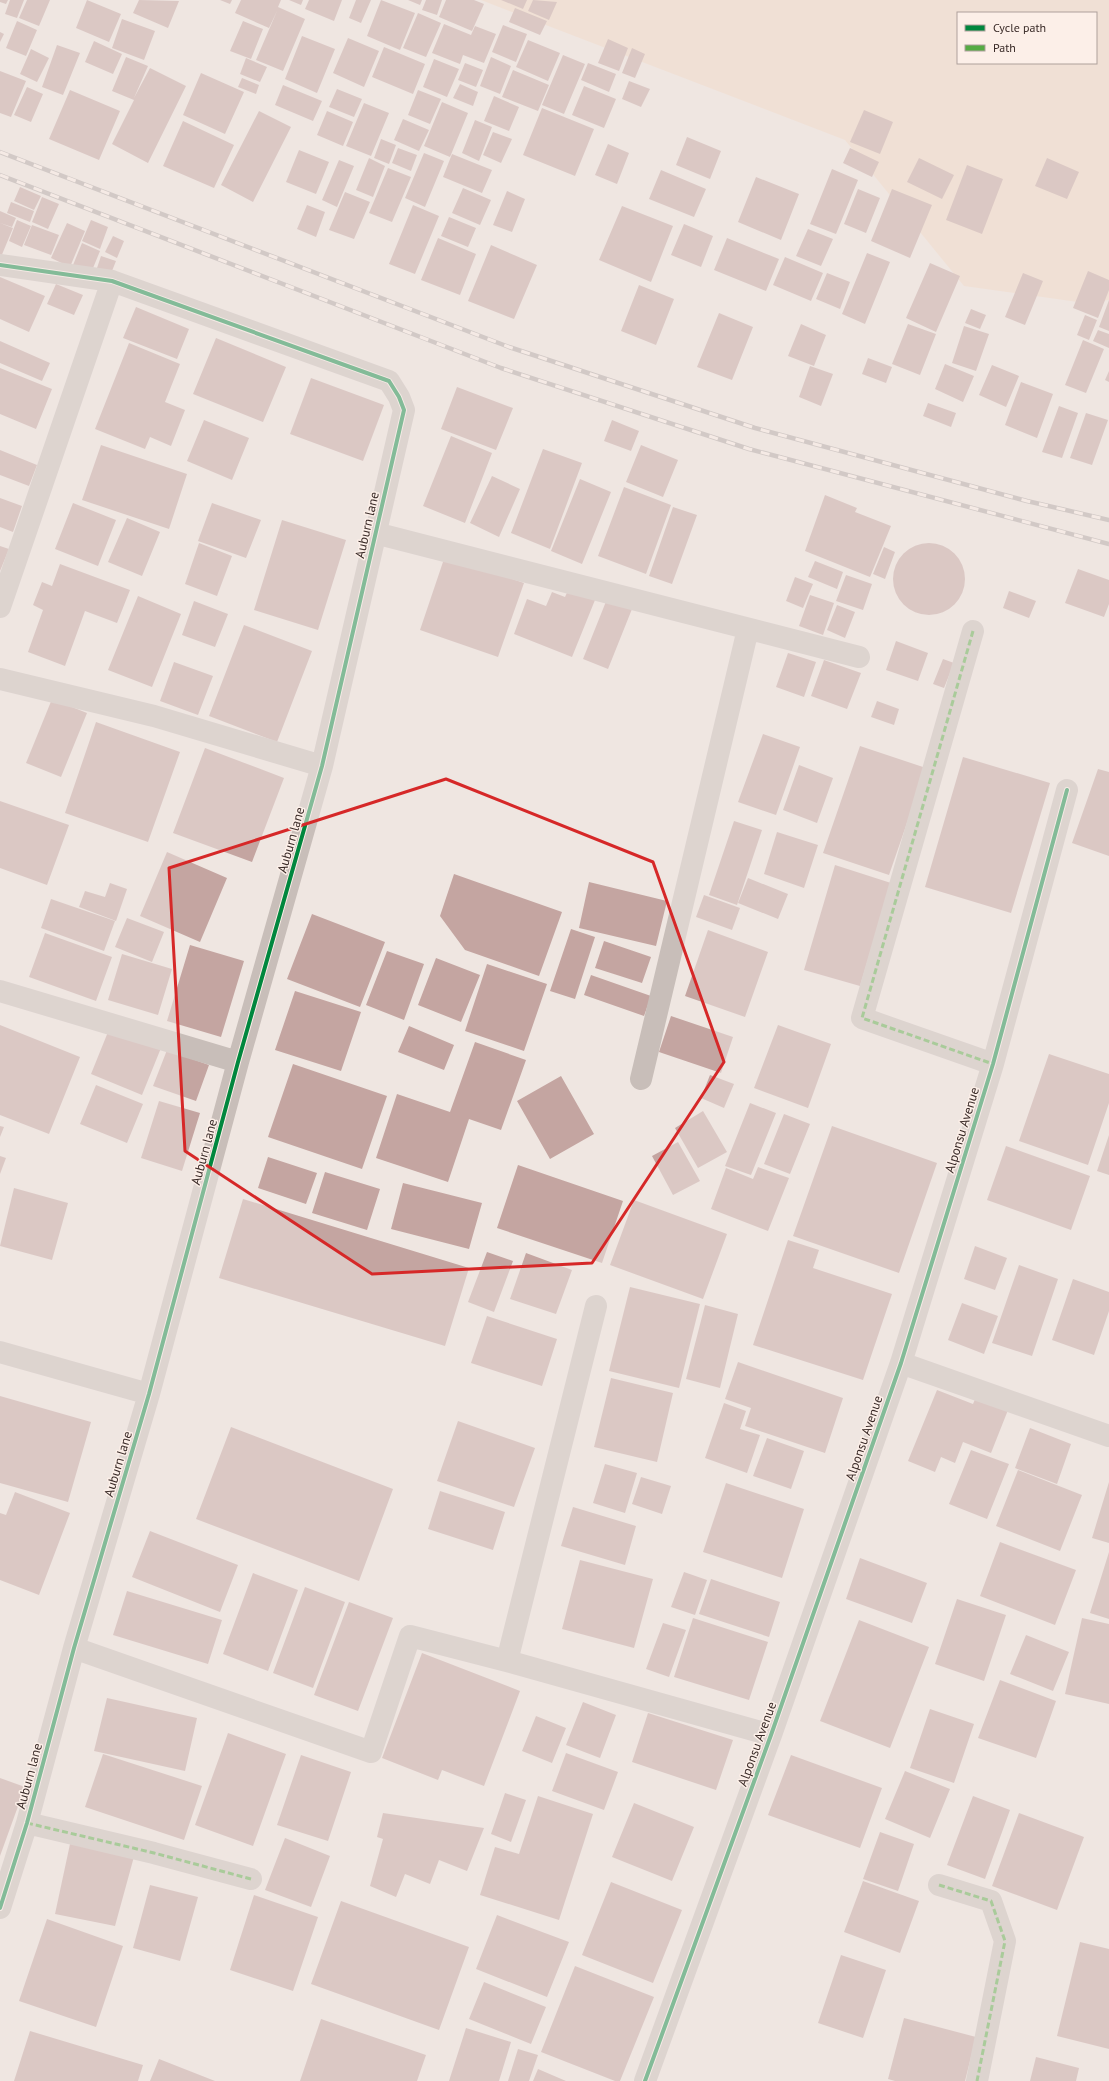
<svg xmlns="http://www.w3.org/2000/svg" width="1109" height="2081" viewBox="0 0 1109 2081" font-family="'PT Sans',sans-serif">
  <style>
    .sand { fill: #f2dac5; fill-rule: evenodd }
    .building { fill: #c4a5a1 }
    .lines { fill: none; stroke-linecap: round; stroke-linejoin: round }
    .street { stroke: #c8beb9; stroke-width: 22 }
    .rail-casing { stroke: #afa7a4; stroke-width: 4.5 }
    .rail { stroke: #fcefe8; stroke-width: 3; stroke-dasharray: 9; stroke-linecap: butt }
    .quiet { stroke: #55ab44; stroke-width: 3; stroke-dasharray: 6 3; stroke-linecap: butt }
    .cycleway-casing { stroke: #fcefe8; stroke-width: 6 }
    .cycleway { stroke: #00873e; stroke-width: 4 }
    .marked { fill: none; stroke: #d62828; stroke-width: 3; stroke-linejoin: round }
    .labels { text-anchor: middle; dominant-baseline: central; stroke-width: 3; stroke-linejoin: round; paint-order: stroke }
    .street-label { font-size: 13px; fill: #392a27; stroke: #fcefe8 }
  </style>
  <rect width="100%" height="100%" fill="#efe6e1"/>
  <path class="sand" d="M481 0H1109V300L1085 303 964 286 845 140ZM958 13H1096V63H958Z"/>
  <path class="building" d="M0 0H8L6 4 0 2Z
    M10 0H24L17 18 5 14Z
    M27 0H50L39 26 19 18Z
    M87 0 121 14 109 42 76 28Z
    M139 0 179 1 168 28 133 13Z
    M220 0H232L230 4Z
    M241 0H281L278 7 305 19 283 71 256 60 277 11 269 28 235 13Z
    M289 0H303L301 5Z
    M309 0H342L334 21 305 9Z
    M356 0H371L361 23 349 18Z
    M381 0 415 13 400 50 367 36Z
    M408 0H422L420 5Z
    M426 0H442L437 15 422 10Z
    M446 0H474L484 4 472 31 439 17Z
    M501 0H527L523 9Z
    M533 0 557 2 549 20 528 11Z
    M515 8 547 21 540 35 509 22Z
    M418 13 441 23 426 57 403 48Z
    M122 19 155 31 144 60 112 48Z
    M17 21 37 30 26 56 6 48Z
    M243 21 263 29 251 59 230 51Z
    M444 24 471 35 475 26 496 34 484 63 463 55 460 64 432 53Z
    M503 25 527 34 516 62 492 52Z
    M0 32 4 34 0 42Z
    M302 36 335 49 317 93 285 79Z
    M348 38 379 51 364 87 333 73Z
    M608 39 628 48 619 71 598 63Z
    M528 40 560 53 548 81 516 67Z
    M94 41 122 54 113 74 85 62Z
    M57 45 80 53 63 95 42 87Z
    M384 47 425 64 413 94 372 77Z
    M632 48 645 54 635 78 622 73Z
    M31 49 49 58 37 82 20 74Z
    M563 55 585 64 564 114 542 105Z
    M126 57 148 66 134 98 150 68 186 86 148 163 112 144 134 100 112 91Z
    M491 57 511 66 500 94 480 86Z
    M246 58 267 67 260 82 240 74Z
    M434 59 459 69 447 97 423 87Z
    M465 63 483 70 476 87 458 80Z
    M588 63 616 74 609 92 581 80Z
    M513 70 549 85 538 111 502 97Z
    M0 71 26 81 11 117 0 113Z
    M201 73 244 92 225 134 183 115Z
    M242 78 259 85 256 94 238 87Z
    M629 81 650 89 641 107 622 99Z
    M460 84 478 92 473 106 453 98Z
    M283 85 322 101 313 121 275 105Z
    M584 86 616 99 604 128 572 115Z
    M27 87 43 94 31 122 14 115Z
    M337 89 362 99 354 117 329 107Z
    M70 90 120 111 99 160 49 139Z
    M418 90 441 99 430 124 408 115Z
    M494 96 519 107 509 131 484 121Z
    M442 102 468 113 450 157 424 146Z
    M364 103 389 113 371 156 346 146Z
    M542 108 594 129 575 176 523 155Z
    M864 110 893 122 880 154 850 142Z
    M259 111 291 127 253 202 221 185Z
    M327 111 353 122 343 146 317 135Z
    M403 119 429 130 419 151 394 140Z
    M475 120 492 127 479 161 462 153Z
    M183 121 234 145 214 188 163 166Z
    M493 132 512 139 501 163 483 155Z
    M687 137 721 151 710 179 676 165Z
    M381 139 396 145 389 164 374 158Z
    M608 144 629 153 617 184 595 175Z
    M398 148 417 155 411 171 392 163Z
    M850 148 879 162 872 177 843 163Z
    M299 150 329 162 316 194 286 182Z
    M424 153 444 161 425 207 405 198Z
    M452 154 492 170 482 193 443 177Z
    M369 158 385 166 373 197 356 190Z
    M919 158 954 175 942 199 907 182Z
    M1047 158 1079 172 1067 199 1035 186Z
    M339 160 354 166 337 207 322 200Z
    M967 165 1003 179 982 234 946 220Z
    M388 168 411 177 392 222 369 213Z
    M832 169 858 180 836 234 810 224Z
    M661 170 706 189 694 217 649 199Z
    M756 177 799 194 781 240 738 222Z
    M20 187 41 196 34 210 14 201Z
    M463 188 491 200 480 225 452 213Z
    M858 189 880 198 866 233 844 224Z
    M892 189 932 205 910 258 871 241Z
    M507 191 525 199 512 232 493 225Z
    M345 192 370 202 354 239 329 230Z
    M42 197 59 204 48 229 32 222Z
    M11 202 34 211 30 222 7 213Z
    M307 205 325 212 316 237 297 229Z
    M413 205 439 216 415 274 389 264Z
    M622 206 673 226 651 282 599 260Z
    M0 211 16 218 12 227 0 223Z
    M449 217 476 228 468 247 441 236Z
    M17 220 31 226 22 247 9 241Z
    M91 220 108 227 100 249 82 241Z
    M0 223 13 228 1 257H0Z
    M67 223 85 231 70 267 51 258Z
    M684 224 713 236 701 267 671 255Z
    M32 225 59 235 51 255 24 245Z
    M808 229 833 239 821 266 796 256Z
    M113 236 124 241 117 258 105 252Z
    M438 238 476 254 460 295 421 280Z
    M727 238 779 259 766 291 714 270Z
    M82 243 100 251 91 273 73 265Z
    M491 245 537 265 514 319 468 301Z
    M867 253 890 262 865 324 842 314Z
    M101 256 116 261 110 276 96 271Z
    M785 257 823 273 811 301 773 285Z
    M930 263 960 276 936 332 906 318Z
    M1088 271 1109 280V290L1098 318 1073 308Z
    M827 273 850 282 840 309 816 299Z
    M1023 273 1043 281 1025 325 1005 317Z
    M0 277 45 296 29 332 0 319Z
    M56 284 83 295 74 315 47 304Z
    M639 285 674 299 656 345 621 331Z
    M1109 300V331L1099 327Z
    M136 307 189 329 177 359 123 338Z
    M971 309 986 315 980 329 965 323Z
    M719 313 753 327 732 380 697 367Z
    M1085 315 1097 320 1089 340 1077 335Z
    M801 324 826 335 814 366 788 356Z
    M908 324 936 334 920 375 892 364Z
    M964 326 989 334 976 371 952 363Z
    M1098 330 1109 334V348L1093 341Z
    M216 338 286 367 263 422 193 394Z
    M1083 340 1104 349 1086 393 1065 385Z
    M0 341 50 363 42 381 0 363Z
    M129 343 180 364 165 402 185 410 171 446 150 437 145 449 95 429Z
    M868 358 892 367 886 383 862 374Z
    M945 364 974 376 963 402 935 389Z
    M992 365 1019 376 1006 407 979 395Z
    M810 366 833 374 821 406 799 397Z
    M0 368 52 389 36 429 0 414Z
    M1109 371V382L1105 380Z
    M311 378 384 405 363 461 290 434Z
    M1021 382 1053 394 1037 438 1005 425Z
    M457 387 513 408 496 450 441 429Z
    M928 403 956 413 951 427 923 416Z
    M1059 406 1078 413 1062 458 1042 452Z
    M1086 413 1108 420 1092 465 1070 458Z
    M204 420 249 438 232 480 187 461Z
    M612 420 639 431 631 451 604 441Z
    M451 436 492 453 465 523 423 506Z
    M101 445 187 474 169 529 82 500Z
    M641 445 678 460 663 497 626 482Z
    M543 449 582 463 550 549 511 533Z
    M0 450 37 465 29 486 0 475Z
    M492 476 520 489 499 537 470 523Z
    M580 479 611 492 582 564 551 551Z
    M624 487 671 505 646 574 598 556Z
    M825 495 857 508 855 512 891 526 870 577 805 551Z
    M0 498 22 506 13 532 0 527Z
    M73 503 116 520 98 566 55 549Z
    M212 503 261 520 246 558 198 541Z
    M673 507 697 515 672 584 649 576Z
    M127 518 160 532 142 576 108 562Z
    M282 520 346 540 318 630 254 610Z
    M893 579a36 36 0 1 1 72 0a36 36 0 1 1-72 0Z
    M199 543 232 556 217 596 185 584Z
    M0 546 9 549 0 571Z
    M884 547 895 552 885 579 873 574Z
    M445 556 524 583 498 657 420 630Z
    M815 561 843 572 837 589 808 577Z
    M60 564 130 590 117 623 85 611 65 666 28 652 43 610 33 605 42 582 52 586Z
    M1078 569 1109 580V604L1104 617 1065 603Z
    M846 575 872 584 863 610 836 601Z
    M795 577 813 584 803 608 786 601Z
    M570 586 595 600 572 657 514 634 527 599 546 606 552 592 565 597Z
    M1009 591 1036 601 1029 618 1003 608Z
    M609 594 634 604 608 669 583 659Z
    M810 595 834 603 823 635 799 626Z
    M138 596 181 614 152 687 108 670Z
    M194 601 228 614 215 647 182 635Z
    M837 605 855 612 845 638 827 630Z
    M244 625 312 651 277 742 209 716Z
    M896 641 928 653 918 681 886 670Z
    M788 653 816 662 804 697 776 687Z
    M943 659 954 663 944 688 933 684Z
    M824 660 861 673 847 709 811 696Z
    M174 662 213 676 198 715 160 701Z
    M52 699 87 713 61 777 26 763Z
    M877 701 899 709 894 725 871 717Z
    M96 722 180 752 148 842 65 813Z
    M763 734 800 747 776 815 738 802Z
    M860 746 926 768 889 875 823 853Z
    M205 748 284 778 252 862 173 833Z
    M963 757 1050 783 1011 913 925 887Z
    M799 765 833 778 817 823 783 810Z
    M1098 769 1109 772V856L1072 843Z
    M0 801 69 825 47 885 0 868Z
    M734 821 762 830 737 905 709 895Z
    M777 832 818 845 804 888 764 874Z
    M167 852 227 878 200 942 140 916Z
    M835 865 891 883 860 986 804 970Z
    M454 874 562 912 539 976 465 950 440 916Z
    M748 878 788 894 778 919 738 903Z
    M589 882 667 901 656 946 579 928Z
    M110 883 127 889 116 921 79 907 85 891 105 897Z
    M704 895 740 908 732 930 696 917Z
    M51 899 115 921 104 951 41 928Z
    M312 914 385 942 360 1007 287 979Z
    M127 918 164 932 152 962 115 947Z
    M571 929 595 937 575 999 550 991Z
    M708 930 768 952 745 1017 685 996Z
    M45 933 112 957 96 1001 29 977Z
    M604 941 651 957 642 983 595 968Z
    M190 945 244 961 221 1037 167 1021Z
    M387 951 424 964 404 1020 366 1005Z
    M122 954 172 969 158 1015 108 1000Z
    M436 958 480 975 461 1022 418 1005Z
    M487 964 547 984 524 1051 465 1031Z
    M591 975 651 996 644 1016 584 995Z
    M295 991 361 1012 341 1071 275 1050Z
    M671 1016 733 1037 721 1073 659 1052Z
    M0 1025 80 1057 49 1134 0 1115Z
    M778 1025 831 1044 808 1108 754 1088Z
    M409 1026 454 1045 444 1070 398 1052Z
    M110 1027 161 1048 142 1095 91 1074Z
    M475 1042 526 1060 501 1130 469 1119 448 1182 376 1158 397 1094 450 1112Z
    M167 1050 209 1065 196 1101 153 1086Z
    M1049 1054 1109 1074V1103L1088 1165 1019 1141Z
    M293 1064 387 1096 362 1169 268 1137Z
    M710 1075 734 1084 724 1108 701 1098Z
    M561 1076 594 1134 550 1159 517 1101Z
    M96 1085 143 1104 127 1143 80 1124Z
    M159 1101 200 1113 182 1171 141 1158Z
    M750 1103 776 1113 751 1175 725 1166Z
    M703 1111 727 1152 698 1168 675 1128Z
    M784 1114 810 1124 790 1174 764 1164Z
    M0 1126 4 1127 0 1137Z
    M832 1126 937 1163 899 1273 793 1236Z
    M1109 1135V1175L1097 1171Z
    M678 1142 700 1181 673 1195 652 1156Z
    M1006 1146 1090 1176 1071 1230 987 1200Z
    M0 1156 6 1158 0 1174Z
    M268 1157 317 1173 306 1204 258 1188Z
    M518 1165 623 1201 602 1263 497 1228Z
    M758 1167 789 1178 768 1231 711 1209 726 1168 753 1179Z
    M325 1172 380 1189 367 1230 312 1213Z
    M403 1183 482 1203 469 1249 391 1229Z
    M14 1188 68 1203 52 1260 0 1246Z
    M243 1199 469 1268 445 1346 219 1278Z
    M634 1200 727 1234 703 1299 610 1265Z
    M788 1240 819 1250 813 1268 892 1294 863 1380 753 1345Z
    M975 1246 1007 1258 995 1290 964 1279Z
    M487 1252 513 1261 494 1312 468 1302Z
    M526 1253 572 1270 556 1314 510 1299Z
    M1019 1265 1058 1279 1032 1356 992 1343Z
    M1073 1279 1109 1292V1311L1094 1355 1052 1340Z
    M630 1287 700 1304 679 1388 609 1371Z
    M962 1303 998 1316 984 1354 948 1340Z
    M705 1305 738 1314 720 1388 686 1379Z
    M487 1316 557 1339 542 1386 471 1363Z
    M738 1362 843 1398 825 1453 745 1426 751 1408 725 1399Z
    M611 1378 673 1393 657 1462 594 1447Z
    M937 1390 973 1404 978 1392 1010 1405 991 1453 963 1442 955 1463 941 1457 935 1472 908 1461Z
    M0 1396 91 1422 68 1502 0 1483Z
    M724 1403 746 1411 740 1429 760 1435 747 1473 705 1458Z
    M458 1421 535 1448 514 1507 437 1481Z
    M231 1427 393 1489 359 1581 196 1519Z
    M1030 1428 1071 1444 1057 1484 1015 1468Z
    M767 1438 804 1451 791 1489 753 1476Z
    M971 1450 1009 1464 987 1519 949 1504Z
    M605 1464 637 1473 625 1513 593 1503Z
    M1018 1470 1082 1495 1060 1551 996 1526Z
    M641 1477 671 1486 662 1514 632 1504Z
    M1109 1482V1543L1092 1538Z
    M726 1483 804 1509 782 1578 703 1552Z
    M440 1491 505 1512 493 1550 428 1529Z
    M15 1492 70 1513 39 1595 0 1580V1513L6 1515Z
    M573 1507 636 1526 625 1565 561 1546Z
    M150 1531 238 1565 220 1612 132 1577Z
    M1000 1542 1076 1570 1055 1625 980 1596Z
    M1109 1552V1619L1090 1613Z
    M860 1558 927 1583 912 1623 846 1599Z
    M580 1560 653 1579 634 1648 562 1629Z
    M684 1572 707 1580 695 1615 671 1607Z
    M253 1573 298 1590 268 1671 223 1654Z
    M711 1579 780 1602 769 1637 699 1614Z
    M305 1587 345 1602 313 1688 273 1673Z
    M127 1591 222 1620 208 1664 113 1635Z
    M957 1599 1006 1615 984 1681 935 1664Z
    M349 1602 393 1618 358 1711 314 1695Z
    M693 1618 768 1642 749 1700 674 1677Z
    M1082 1618 1109 1624V1704L1065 1694Z
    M859 1620 929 1647 890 1748 820 1721Z
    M663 1623 686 1630 669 1677 646 1669Z
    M1026 1635 1069 1652 1053 1691 1010 1674Z
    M422 1653 520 1691 484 1786 442 1770 438 1780 382 1758Z
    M1000 1680 1056 1701 1036 1758 978 1738Z
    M107 1698 197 1718 185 1771 94 1751Z
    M583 1702 616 1715 600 1758 566 1745Z
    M930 1709 974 1724 954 1783 910 1768Z
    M648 1713 733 1740 716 1790 632 1762Z
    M536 1716 566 1728 552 1763 522 1751Z
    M228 1733 286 1754 253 1846 195 1825Z
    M566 1753 618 1772 604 1810 552 1791Z
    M103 1754 202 1786 184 1840 85 1807Z
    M301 1755 351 1772 328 1841 277 1825Z
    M791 1755 882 1788 860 1848 768 1815Z
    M905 1771 950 1789 930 1838 885 1819Z
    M0 1778 25 1787 0 1856Z
    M505 1793 526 1800 511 1842 491 1834Z
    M538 1796 593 1814 559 1920 480 1895 495 1847 519 1854Z
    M973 1796 1010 1810 985 1879 947 1865Z
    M634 1803 694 1827 672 1881 612 1857Z
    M383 1813 484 1828 467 1871 439 1860 430 1884 405 1874 396 1897 370 1886 383 1839 377 1837Z
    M1019 1813 1084 1837 1057 1910 992 1886Z
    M880 1832 914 1844 898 1891 863 1879Z
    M285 1838 330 1856 311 1907 265 1890Z
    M70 1844 135 1853 115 1926 55 1914Z
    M863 1881 919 1901 900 1953 844 1932Z
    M611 1882 682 1910 653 1983 582 1955Z
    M150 1885 198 1897 180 1961 133 1948Z
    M254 1895 318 1917 293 1991 230 1970Z
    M341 1901 469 1947 439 2030 311 1984Z
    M497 1915 569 1942 547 1997 476 1969Z
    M47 1919 123 1946 96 2027 19 2001Z
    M1080 1942 1109 1949V2049L1057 2036Z
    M841 1955 886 1970 863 2038 818 2023Z
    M575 1966 654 1997 620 2081H615L541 2052Z
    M484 1982 546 2007 531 2044 469 2019Z
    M904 2018 976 2037 965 2081H895L888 2079Z
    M321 2019 426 2055 417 2081H300Z
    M466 2028 511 2042 499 2081H449Z
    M30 2031 143 2065 138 2081H14Z
    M518 2049 538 2055 529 2081H508Z
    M1036 2057 1079 2068 1076 2081H1030Z
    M159 2059 215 2081H150Z
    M538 2069 566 2081H533Z"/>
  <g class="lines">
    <path class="street" d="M0 265 112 281 389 381 399 397 404 410 322 766 238 1062 149 1394 74 1648 27 1823 0 1908
      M375 533 859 657
      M0 607 112 281
      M973 631 862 1018 993 1064
      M0 679 154 716 322 766
      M0 991 238 1062
      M641 1079 748 629
      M0 1352 149 1394
      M901 1363 1109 1436
      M74 1648 371 1752 410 1636 507 1661 771 1735
      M507 1661 596 1306
      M27 1823 154 1853 251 1879
      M939 1885 991 1901 1005 1941 977 2081
      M645 2081 771 1735 901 1363 993 1064 1067 790"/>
    <defs>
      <path id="rail" d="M0 152 509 347 755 428 1027 501 1109 520
        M0 175 501 368 749 449 1109 544"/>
    </defs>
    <use href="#rail" class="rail-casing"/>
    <use href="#rail" class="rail"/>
    <path class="quiet" d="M973 631 862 1018 993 1064
      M27 1823 154 1853 251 1879
      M939 1885 991 1901 1005 1941 977 2081"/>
    <defs>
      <path id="cycleway" d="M0 265 112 281 389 381 399 397 404 410 322 766 238 1062 149 1394 74 1648 27 1823 0 1908
        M645 2081 771 1735 901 1363 993 1064 1067 790"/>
    </defs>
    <use href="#cycleway" class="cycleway-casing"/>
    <use href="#cycleway" class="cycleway"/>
  </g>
  <path d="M0 0H1109V2081H0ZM446 779 653 862 724 1062 592 1263 372 1274 185 1151 169 868Z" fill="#efe6e1" fill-opacity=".55" fill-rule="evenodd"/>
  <path class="marked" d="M446 779 653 862 724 1062 592 1263 372 1274 185 1151 169 868Z"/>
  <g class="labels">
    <g class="street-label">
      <text transform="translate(367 525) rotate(-77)">Auburn lane</text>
      <text transform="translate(291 840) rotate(-74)">Auburn lane</text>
      <text transform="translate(962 1130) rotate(-73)">Alponsu Avenue</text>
      <text transform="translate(204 1152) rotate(-75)">Auburn lane</text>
      <text transform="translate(864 1438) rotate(-71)">Alponsu Avenue</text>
      <text transform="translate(118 1464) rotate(-73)">Auburn lane</text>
      <text transform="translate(757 1744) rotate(-70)">Alponsu Avenue</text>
      <text transform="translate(29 1776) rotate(-75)">Auburn lane</text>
    </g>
  </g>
  <rect x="957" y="12" width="140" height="52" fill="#fcefe8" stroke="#aea09b"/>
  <rect x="965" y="25" width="20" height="6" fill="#00873e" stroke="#aea09b"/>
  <text x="993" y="32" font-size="12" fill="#392a27">Cycle path</text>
  <rect x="965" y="45" width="20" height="6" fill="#55ab44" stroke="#aea09b"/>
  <text x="993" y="52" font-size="12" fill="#392a27">Path</text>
</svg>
